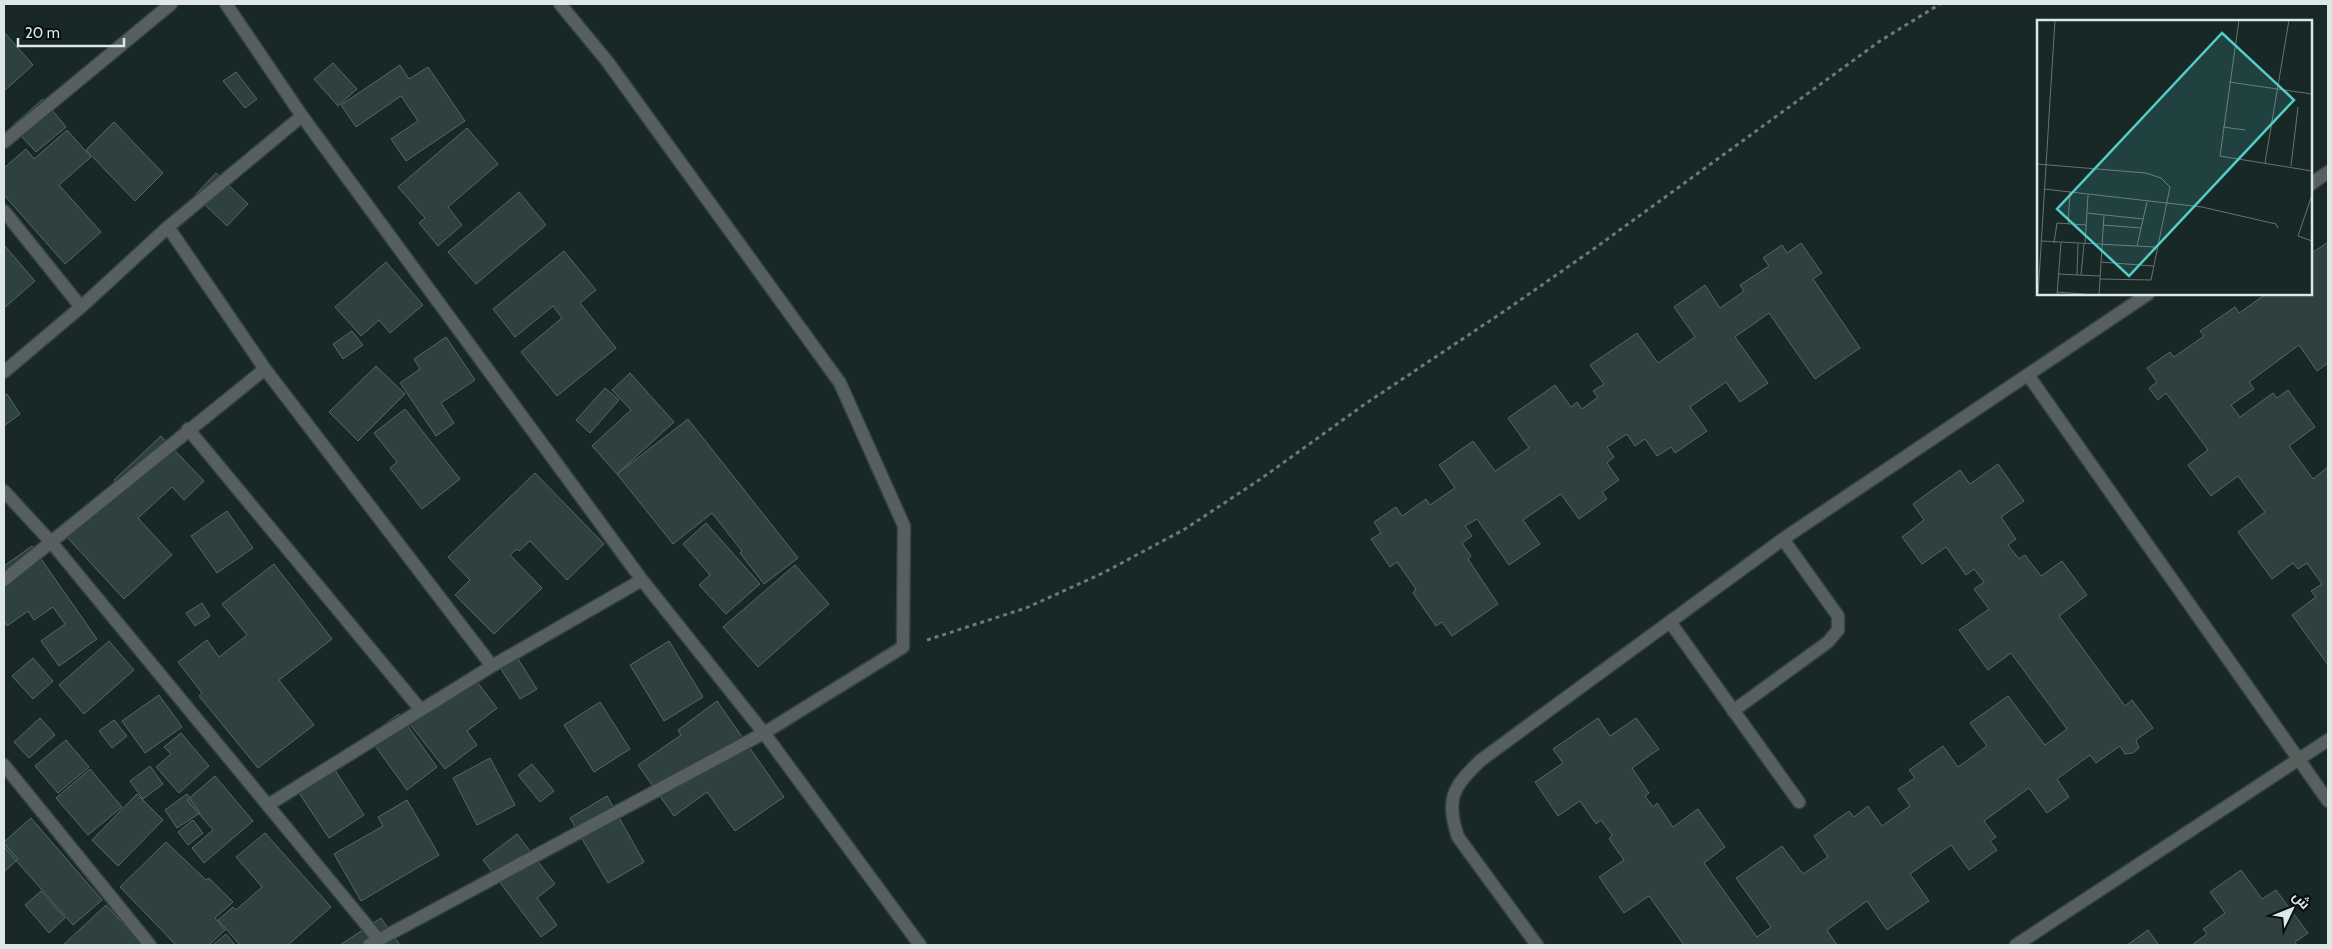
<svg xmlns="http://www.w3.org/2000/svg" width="2332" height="949" viewBox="0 0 2332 949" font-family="Cabin,Cairo,sans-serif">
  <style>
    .building { fill: #2e413f; stroke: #556866 }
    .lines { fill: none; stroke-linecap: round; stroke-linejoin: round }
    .minor-casing { stroke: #334342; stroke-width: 15 }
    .path { stroke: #6c7b7a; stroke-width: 3; stroke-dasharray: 4 4; stroke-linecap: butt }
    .minor { stroke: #58605f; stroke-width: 12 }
    .inset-road { fill: none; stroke: #667473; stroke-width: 1 }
    .view { fill: #54cdc7; fill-opacity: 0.15; stroke: #54cdc7; stroke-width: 2.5 }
    .inset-edge { fill: none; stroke: #dce7e6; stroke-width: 2.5 }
  </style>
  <rect width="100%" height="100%" fill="#172827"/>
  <path class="building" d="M4 32 33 65 4 91Z
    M333 63 357 89 338 106 314 79Z
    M400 65 409 79 428 67 465 121 406 161 391 139 418 121 401 96 356 127 341 105Z
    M236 72 257 99 245 108 223 81Z
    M43 99 66 127 36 152 12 126Z
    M114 122 163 173 135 201 86 150Z
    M467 128 498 164 448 207 462 225 438 246 419 223 425 218 398 187Z
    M67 130 91 157 59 185 101 232 65 264 4 195V168L26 149 34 159Z
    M216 173 248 204 227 226 195 195Z
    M519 192 546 225 476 284 448 252Z
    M2328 242V363L2317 371 2299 345 2249 382 2254 389 2231 405 2240 417 2273 393 2277 398 2288 390 2315 427 2289 446 2313 479 2328 467V665L2292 615 2316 597 2311 591 2322 584 2307 563 2298 569 2293 563 2272 579 2238 532 2265 512 2238 476 2211 496 2188 465 2208 450 2166 393 2158 400 2149 388 2157 382 2147 368 2170 352 2174 357 2204 336 2200 331 2235 307 2239 313 2266 294H2311V252L2312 253Z
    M1801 243 1822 273 1813 279 1860 348 1815 379 1769 313 1735 337 1768 383 1740 402 1726 382 1690 407 1707 431 1675 453 1671 447 1657 456 1645 439 1635 446 1627 434 1607 447 1614 457 1607 463 1619 480 1602 492 1607 499 1579 519 1561 494 1523 520 1540 544 1509 565 1477 519 1465 526 1472 536 1462 543 1471 556 1468 559 1498 604 1452 636 1442 622 1436 626 1413 593 1416 589 1397 562 1390 567 1371 539 1381 533 1374 522 1396 507 1402 516 1426 499 1430 505 1455 488 1439 465 1473 441 1495 471 1529 448 1508 418 1555 385 1571 407 1577 402 1582 409 1598 397 1593 391 1604 384 1590 365 1637 333 1658 363 1695 337 1674 307 1705 285 1720 308 1744 291 1740 285 1769 266 1763 258 1782 245 1787 253Z
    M4 245 35 281 4 308Z
    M564 251 596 290 580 303 616 348 557 396 521 352 562 318 553 306 515 337 493 309Z
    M386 262 423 305 390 333 379 320 361 336 335 307Z
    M352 331 363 345 343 359 333 344Z
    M446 337 475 380 441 403 454 423 436 436 400 383 420 369 414 359Z
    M376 366 405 394 358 441 329 412Z
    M630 373 674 422 617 474 592 446 631 410 612 390Z
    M605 388 619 400 590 433 576 420Z
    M7 394 20 414 4 426V396Z
    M405 409 460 479 422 509 390 468 397 462 374 433Z
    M688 419 798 558 764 584 740 553 742 551 712 513 673 544 617 474Z
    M161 436 204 481 184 500 172 487 138 518 172 555 124 599 64 534 118 484 114 480Z
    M1998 464 2024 501 2001 517 2016 539 2008 545 2019 559 2025 555 2041 576 2062 561 2087 595 2059 616 2125 706 2132 700 2153 728 2136 740 2139 748 2133 753 2125 754 2120 746 2096 763 2090 755 2057 779 2069 797 2047 813 2029 788 1984 821 1996 837 1990 841 1997 850 1969 870 1951 845 1910 874 1929 901 1887 930 1867 901 1827 930 1837 945H1684L1649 896 1624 913 1599 877 1624 860 1609 839 1612 835 1601 820 1596 824 1580 801 1558 816 1535 782 1563 763 1553 749 1598 718 1610 736 1636 718 1659 749 1632 768 1649 793 1645 796 1653 807 1657 803 1673 827 1698 809 1725 847 1704 863 1757 937 1771 927 1736 878 1782 846 1803 874 1828 857 1814 836 1849 811 1854 817 1868 806 1882 826 1910 806 1898 789 1915 778 1909 770 1943 746 1958 767 1987 746 1970 723 2008 696 2045 745 2067 729 2011 653 1988 670 1959 630 1989 609 1974 589 1984 582 1974 569 1966 575 1946 547 1922 564 1902 537 1924 520 1913 504 1960 470 1970 484Z
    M535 473 604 544 567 580 530 541 519 551 517 549 510 555 542 588 494 634 455 595 470 580 448 557Z
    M227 511 253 548 217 573 191 536Z
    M706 523 760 584 726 614 699 585 710 575 683 544Z
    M32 546 97 639 59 666 41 641 65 624 53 607 34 620 28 611 7 626 4 621V566Z
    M274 564 332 639 279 680 314 725 258 768 199 696 202 693 178 662 207 640 219 657 247 635 222 604Z
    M795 565 829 604 758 667 723 627Z
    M202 603 210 616 195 626 186 613Z
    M109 641 134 670 84 714 59 685Z
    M669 641 703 697 664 721 630 665Z
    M511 648 537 689 520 699 494 658Z
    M33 658 53 681 33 699 12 676Z
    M471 674 497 708 467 731 477 745 445 769 409 723Z
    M159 695 182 727 145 753 122 721Z
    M717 701 784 797 735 831 707 792 674 816 638 765 681 735 678 730Z
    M600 702 630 749 594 772 564 725Z
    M399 714 437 767 407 790 368 736Z
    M40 718 55 735 29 758 14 742Z
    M114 720 127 736 112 748 99 731Z
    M181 733 209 766 179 793 156 767 171 754 164 747Z
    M66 740 89 767 58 793 35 766Z
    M490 758 515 805 477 825 453 778Z
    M331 764 364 815 329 838 295 787Z
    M532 764 554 791 540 802 518 775Z
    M150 766 163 784 143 799 130 781Z
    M90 769 122 807 88 835 56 798Z
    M215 776 253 821 204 863 192 848 213 830 187 800Z
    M137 794 163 820 118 866 92 840Z
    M187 794 200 813 177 828 165 810Z
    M607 796 644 862 608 883 570 818Z
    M407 800 439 855 361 901 334 854 383 826 378 817Z
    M31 818 102 900 73 925 4 847V842Z
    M193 820 203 833 188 845 178 832Z
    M265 833 331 907 288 945H240L218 920 233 907 236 910 262 887 236 857Z
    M517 834 555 884 537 898 557 925 541 937 483 860Z
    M166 842 206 880 209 878 233 902 215 918 225 930 209 945H176L120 887Z
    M4 843 18 859 4 872Z
    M2241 870 2262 899 2276 890 2308 933 2295 942 2297 945H2192L2207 934 2203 929 2225 913 2210 892Z
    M41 891 65 918 49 933 25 905Z
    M106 905 143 945H63Z
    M381 918 400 945H340Z
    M2148 930 2159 945H2127Z
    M226 934 235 945H213Z"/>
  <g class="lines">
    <defs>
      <path id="minor" d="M226 4 302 116 642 580 764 733 920 945
        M4 142 171 4
        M2311 184 2328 172
        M4 211 81 307
        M168 227 265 369 492 666
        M4 372 81 307 168 227 302 116
        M2028 375 2328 801
        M188 429 421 710
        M4 491 51 542 378 939
        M4 580 265 369
        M1670 622 1799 802
        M1733 711 1828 642 1838 630V616L1783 539
        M4 765 150 945
        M268 805 492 666 642 580
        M369 945 764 733 903 647 904 526 840 383 607 61 560 4
        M1537 945 1458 837C1445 799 1453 787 1481 760L1783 539 2148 294
        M2016 945 2328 740"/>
    </defs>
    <use href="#minor" class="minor-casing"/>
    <path class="path" d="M927 640 1026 608 1103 573 1185 529 1262 478 1365 404 1506 310 1595 248 1880 41 1940 4"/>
    <use href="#minor" class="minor"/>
  </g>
  <g transform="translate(2037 20)">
    <rect width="275" height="275" fill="#172827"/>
    <path class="inset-road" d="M202 0 183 136 275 151M192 62 275 74M186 107 208 110M228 143 252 0M0 144 109 153 124 158 133 167 114 260 63 259M254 146 261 87M7 169 165 187 239 204 241 208M275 175 261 216 275 221M50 193 106 199M31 204 33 172M66 205 104 208M4 221 118 227M17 223 20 203 49 205M48 224 51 175M100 226 110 182M64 242 116 246M21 254 63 256M40 255 41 224M44 255 47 224M20 272 57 275M1 275 18 0M20 275 24 223M62 275 67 195"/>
    <path class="view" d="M185 13 257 80 92 256 20 189Z"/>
    <rect width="275" height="275" class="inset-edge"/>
  </g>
  <rect width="2332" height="949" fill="none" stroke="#dce7e6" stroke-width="10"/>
  <g transform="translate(2292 909) rotate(47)" stroke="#080f0f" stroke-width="4" paint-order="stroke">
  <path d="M0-4L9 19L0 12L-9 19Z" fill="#dce7e6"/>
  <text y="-8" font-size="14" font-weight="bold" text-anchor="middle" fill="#dce7e6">ش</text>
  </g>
  <path d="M18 38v8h106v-8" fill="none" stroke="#dce7e6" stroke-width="2.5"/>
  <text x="25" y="38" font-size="15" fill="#dce7e6" stroke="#080f0f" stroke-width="4" paint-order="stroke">20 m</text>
</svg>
